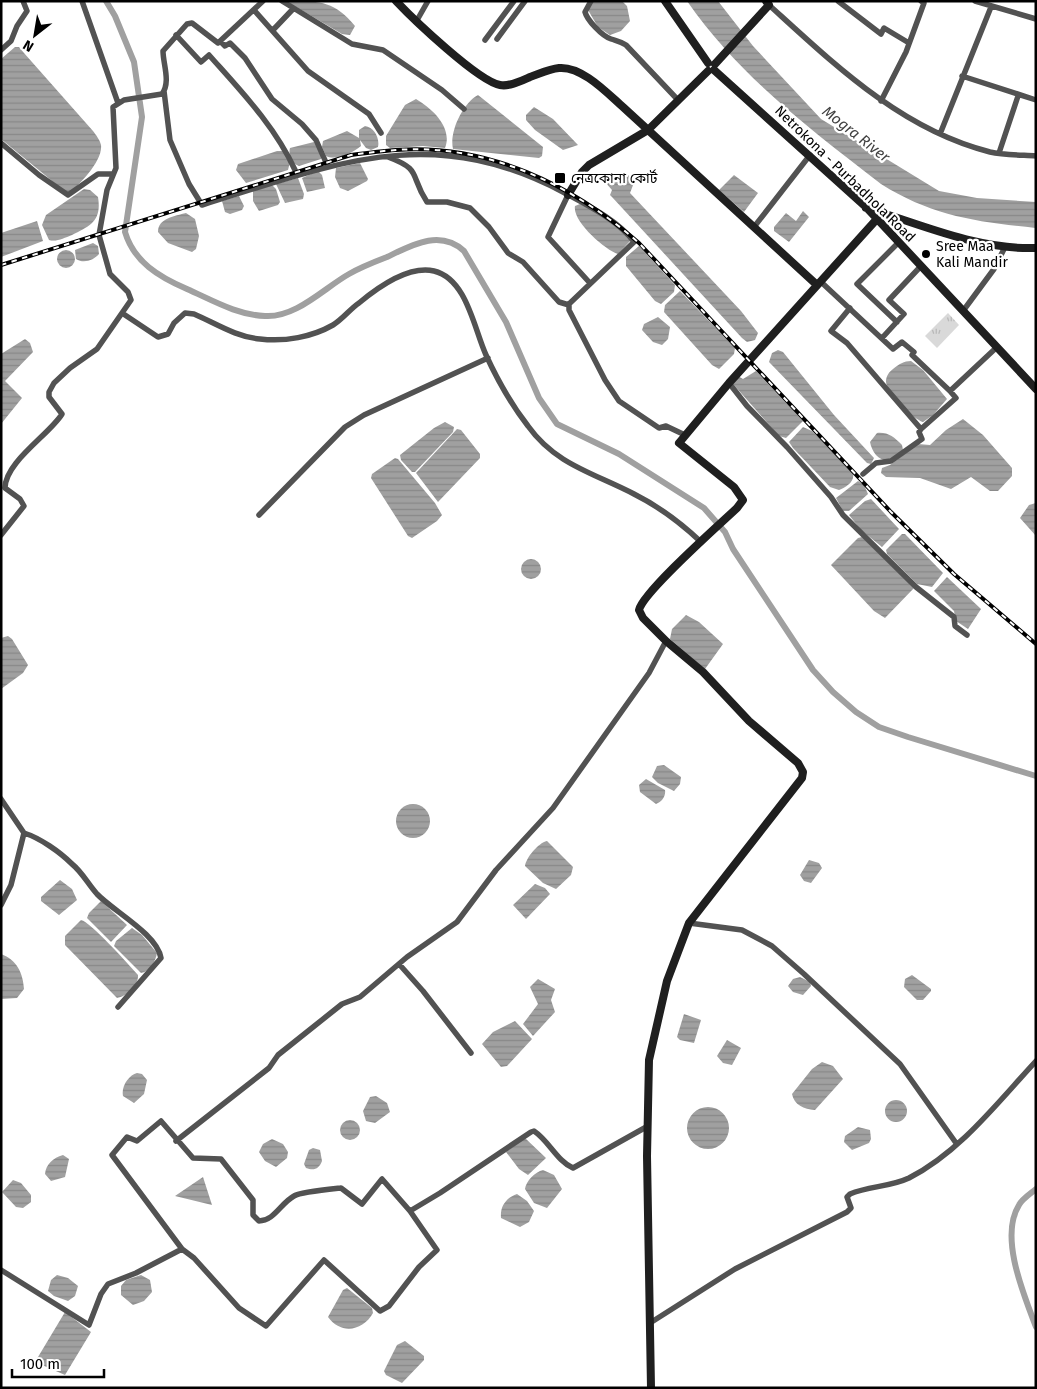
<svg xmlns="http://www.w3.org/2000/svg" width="1037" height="1389" viewBox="0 0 1037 1389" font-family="'Fira Sans','Noto Sans Bengali',sans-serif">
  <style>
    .park { fill: url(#park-tufts) }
    .water { fill: url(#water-rules) }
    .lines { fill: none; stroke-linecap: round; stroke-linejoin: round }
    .canal { stroke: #a0a0a0; stroke-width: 6 }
    .street { stroke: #525252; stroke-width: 5.5 }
    .secondary { stroke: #1f1f1f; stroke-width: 8 }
    .rail-casing { stroke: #000; stroke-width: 4 }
    .rail { stroke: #fff; stroke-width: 2; stroke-dasharray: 5.5; stroke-linecap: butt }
    .poi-dot { fill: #000; stroke: #fff; stroke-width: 2 }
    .labels { text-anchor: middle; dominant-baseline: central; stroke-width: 4.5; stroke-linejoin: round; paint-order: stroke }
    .street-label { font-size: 14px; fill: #000; stroke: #fff }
    .poi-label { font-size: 14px; fill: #000; stroke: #fff; text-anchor: start }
    .water-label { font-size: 15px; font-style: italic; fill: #414141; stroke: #fff }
  </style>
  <defs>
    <pattern id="park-tufts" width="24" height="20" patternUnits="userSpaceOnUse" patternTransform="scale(1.25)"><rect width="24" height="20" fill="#d9d9d9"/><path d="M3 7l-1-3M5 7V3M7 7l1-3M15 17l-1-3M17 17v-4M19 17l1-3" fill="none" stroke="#b8b8b8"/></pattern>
    <pattern id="water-rules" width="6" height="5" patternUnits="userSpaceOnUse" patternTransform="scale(1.25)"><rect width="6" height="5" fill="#a0a0a0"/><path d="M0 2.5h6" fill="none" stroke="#888"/></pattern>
  </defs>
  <rect width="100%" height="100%" fill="#fff"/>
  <path class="park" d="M948 313 959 325 937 348 925 336Z"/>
  <path class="water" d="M286 1C318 1 334 0 355 26L350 35 342 34Z
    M593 1H622L627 6 630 21 621 31 610 35 598 27 588 10Z
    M687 1H718L753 46 821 119 939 191 977 198 1036 202V228C977 222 932 216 881 184 809 128 740 77 687 1Z
    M15 47H19L24 53 93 131C96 135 100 140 101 145 103 161 79 185 68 194L1 139V59Z
    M478 95 543 147 542 156 539 158 453 149C449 132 463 103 478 95Z
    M416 99C433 109 453 128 445 148L423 146 390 148 386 145V136L405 105Z
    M534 107 553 119 578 145 563 150 535 130 526 120V115Z
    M365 126C374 127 380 138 378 147L371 150 366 148 360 140 361 146C353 153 336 161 326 156L322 147 323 141 347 131 359 138V130Z
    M314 142 322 156 321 159 299 166C292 164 288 155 290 148Z
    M277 151H283L290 162 288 170 246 183 236 170 238 164Z
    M360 163 368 179 367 181 348 191 340 188 335 177 336 168Z
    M318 171 322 175 325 188 307 192 302 178Z
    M614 172 625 173 635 180 630 193 741 311 758 333 755 340 747 342 742 338 612 197 610 195 612 190 605 182 608 175Z
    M734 175 758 193 744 212 719 190Z
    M298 178 304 194 303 199 285 203 276 184Z
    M272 185 276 189 280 202 278 205 259 211 253 201V191Z
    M84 189 90 190 98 197C102 221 90 226 72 235 64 238 57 242 49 240L42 225 46 215Z
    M239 196 244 206 242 210 230 214 225 212 222 201Z
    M580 204C598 211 618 226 630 241L618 254C605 250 572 221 575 206Z
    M803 211 809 217 789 242 774 231V227L786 213 796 221Z
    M186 213 195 219 199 236 196 249 192 252 168 243 158 232C158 218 175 216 186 213Z
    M37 221 43 241 1 257V233Z
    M93 243 98 246 99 254C94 260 84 264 76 259L75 250Z
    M639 246 675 285 674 292 661 304 655 301 626 266V257Z
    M57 259a9 9 0 1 1 18 0a9 9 0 1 1-18 0Z
    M680 291 735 348 734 354 719 369 712 365 664 312 665 305Z
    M658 317 670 327 668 339 662 345 653 342 642 330 644 324Z
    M25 339 30 343 33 352 5 381 22 398 1 424V354Z
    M778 350 783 352 834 415 874 458 871 464 867 463 769 362 772 353Z
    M911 361 923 370 947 399 933 415 923 422C913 419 887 393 886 382 886 376 889 372 893 369 899 364 904 361 911 361Z
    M756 371 803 421 786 438 779 436 733 384 738 376 743 379Z
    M963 419 983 435 1012 468V476L998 491H990L971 477 951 489 920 478 886 477 881 473 882 468 890 465 918 444 930 445 946 430Z
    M445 422 454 427 453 432 415 472H412L401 460 400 455 434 428Z
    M803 427 812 431 853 473C855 482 846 487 839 490L830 487 793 448 789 442Z
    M457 429 461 430 480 454V458L438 502 416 473Z
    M877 433C888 432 894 437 902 445L903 450 888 461C878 460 872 452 870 442Z
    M395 458 398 459 435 503 442 515 437 521 412 538 408 536 371 478 372 474Z
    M858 481 864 485 868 494 849 511H843L836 498Z
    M871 499 899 529 882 547 861 530 849 515 865 501Z
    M1036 503V536L1020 518 1029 505Z
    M902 534H905L943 573 932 587 917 584 887 554 886 550Z
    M862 537 914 588 885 618 874 611 831 565 858 538Z
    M521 569a10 10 0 1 1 20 0a10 10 0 1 1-20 0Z
    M947 577 981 609 968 629 956 621 954 611 934 591Z
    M686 615 699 622 723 644 705 669 670 639 672 629Z
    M8 636 12 639 28 665 23 673 1 689V638Z
    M664 765 681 777 680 784 674 791 658 783 652 777 657 766Z
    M646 779 665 790C666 796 662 802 656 804L640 792 639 785Z
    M396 821a17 17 0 1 1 34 0a17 17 0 1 1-34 0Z
    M547 841 573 867 571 875 556 889 543 883 525 866C526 858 538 843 547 841Z
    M809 860 819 863 822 868 811 883 804 881 800 875Z
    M60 880 72 889 77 900 59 915 41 901V897Z
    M535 884 545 888 550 894 526 919 513 905Z
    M101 901 127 925 111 942 87 918 89 913Z
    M81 920C91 922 128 964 138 975 139 984 127 997 117 998L65 945V936Z
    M132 928 142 935 157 953C156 961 149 972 141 973L114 946 116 941Z
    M1 954C17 960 23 973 24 989L17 998 1 999Z
    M912 975 931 989V991L923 1000H917L904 987 905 979Z
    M800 977 810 982 811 986 803 995 793 992 788 986 793 979Z
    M538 979 555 989 551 1000 555 1012 533 1036 523 1024 538 1004 530 987Z
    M684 1014 701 1020 694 1043 680 1040 677 1037Z
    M515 1021 532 1039 507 1066 501 1067 482 1044 493 1032Z
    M727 1040 741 1048 732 1065 723 1063 717 1056Z
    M822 1062 833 1066 843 1079 815 1110C804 1109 794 1105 792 1094L812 1069Z
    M137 1073 142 1074 147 1080 144 1094 134 1103 123 1096C121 1086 129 1075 137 1073Z
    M376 1096 387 1103 390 1112 375 1123 366 1121 363 1111 370 1097Z
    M885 1111a11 11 0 1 1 22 0a11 11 0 1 1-22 0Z
    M687 1128a21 21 0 1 1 42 0a21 21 0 1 1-42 0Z
    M340 1130a10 10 0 1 1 20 0a10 10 0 1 1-20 0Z
    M858 1127 870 1130 871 1139 869 1143 852 1150 844 1142 845 1136Z
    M525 1138 546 1158 528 1175 519 1169 506 1152Z
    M272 1139 283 1144 288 1152 287 1158 276 1167 265 1161 259 1152 263 1144Z
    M313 1148 320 1150 322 1161C319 1169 314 1171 306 1168L304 1164 309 1150Z
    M63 1155 69 1159 65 1177 51 1181 45 1174C46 1164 53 1158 63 1155Z
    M543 1170 554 1175 562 1189 547 1208 534 1203 525 1189C526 1181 535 1172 543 1170Z
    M203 1177 212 1205 175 1196Z
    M13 1180 21 1183 31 1195V1202L23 1208 16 1207 2 1192Z
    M517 1194 527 1201 534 1211 529 1222 520 1227 501 1218C500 1206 506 1198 517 1194Z
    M57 1275 68 1278 78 1286 75 1296 68 1301 54 1296 48 1291 51 1280Z
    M141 1275 150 1280 152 1292 144 1301 133 1305 121 1295V1286L126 1280Z
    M347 1288 372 1308 373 1313C363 1331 341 1335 328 1317L343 1290Z
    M65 1312 91 1332 65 1375 35 1362Z
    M405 1341 424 1356V1360L402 1383 386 1375 384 1371 397 1345Z"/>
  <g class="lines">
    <path class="canal" d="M106 1 115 16 134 62 142 117 125 232C134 262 159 277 187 289 212 300 237 315 265 316 296 318 324 288 349 274 361 267 374 262 387 257 412 245 440 229 464 251L506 322 539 398 557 424 619 454 704 508 725 532 733 549 813 670 833 692 856 712 879 727 908 737 1036 776
      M1036 1189C1030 1194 1022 1199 1019 1205 999 1237 1024 1295 1036 1327"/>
    <path class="street" d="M82 1 118 103
      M282 1 352 44 383 50 442 90 464 109
      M591 1 585 12C587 20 602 36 611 39 617 41 620 41 626 45L678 100
      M838 1 881 34 884 28 909 43
      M975 1 1036 19
      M769 5C835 65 902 130 990 152 1004 155 1021 155 1036 156
      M254 10 308 71 369 114 381 133
      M416 22 428 1
      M273 30 293 9
      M176 35 201 62 209 55C240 90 275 126 295 170
      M497 39 525 1
      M485 40 514 1
      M221 42 225 46 230 43 245 58 272 99 302 124 316 140 328 167
      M1 50 11 41 17 26 27 11 23 1
      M962 76 1036 100
      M164 91 170 140 189 184 202 205C334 164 431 122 563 192 587 205 618 220 634 242L569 304V310L605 380 619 401 659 428 666 426 685 435
      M881 101 906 52 924 3 921 1
      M940 134 991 7
      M1 143 39 175 68 195 98 174H113
      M999 153 1018 96
      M388 157C423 170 409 175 427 202H447L470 208 489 227 508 253 523 262 559 302 569 305
      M568 195 548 237 589 282
      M754 227 810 155
      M820 281 893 349 902 342 914 352 912 355 950 391 997 347
      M850 308 831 331 847 343 921 429
      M963 311 994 269 1005 247
      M122 313 158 337 168 334 174 323 185 313 194 314C215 323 236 337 260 339 285 342 312 337 333 325 343 319 350 309 359 303 377 288 408 265 434 271 467 279 474 329 486 355 497 379 511 404 528 426 556 465 594 473 634 494 658 506 682 524 701 542
      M897 322 857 284 899 242
      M882 338 904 314 889 300 921 266
      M729 383 747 406 787 447 831 497 843 515 916 587 954 617 955 626 967 635
      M863 474 876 463 891 461 922 439 919 432 921 429 956 398 950 391
      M259 515 345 427 364 415 488 358
      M1 535 24 506 20 499 5 488C5 462 50 434 62 414L49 397V392L54 383 70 368 97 349 131 300 128 292 110 274 99 235 107 190 116 168 113 107 124 100 162 94C171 82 163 64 163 51L187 24 192 23 218 43 263 1
      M1 799 24 833 11 885 1 905
      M24 833C40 838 60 852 72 864 82 872 88 884 97 894 113 911 157 934 161 958L118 1007
      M689 923 742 930 772 946 804 974 900 1064 956 1143
      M399 964 423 991 471 1053
      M176 1141 269 1068 278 1055 342 1004 360 997 407 957 457 922 496 870 553 808 649 673 666 641
      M410 1211 440 1193 531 1132 534 1131C549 1141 557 1161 573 1168L648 1126
      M1 1270 89 1325 101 1294 108 1284 136 1273 182 1249 194 1258 239 1308 266 1326 324 1260 380 1311 389 1306 419 1267 437 1250 410 1211 382 1179 362 1204 341 1188C332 1189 301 1192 294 1196 281 1203 274 1221 259 1221L253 1215V1200L221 1159 193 1158 161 1121 137 1141 127 1137 112 1155 182 1249
      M650 1323 735 1269 847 1212 851 1208 847 1197 850 1194C869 1186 890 1187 909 1178 960 1152 998 1102 1036 1061"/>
    <path class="secondary" d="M396 1C413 19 478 81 500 85 509 87 521 81 530 77 539 74 549 69 559 68 582 66 607 93 623 107L817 285
      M665 1 708 63
      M715 64 769 5 766 1
      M714 70 866 207 1036 389
      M568 195 582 172 589 165 648 130 708 71
      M866 208C922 224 976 250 1036 248
      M651 1388 647 1156 649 1060 667 981 689 923 802 778 803 772 798 763 749 721 703 672 666 641 643 618 639 610C643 592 720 524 737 508L743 500 734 487 679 443 729 383 876 220"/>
    <defs>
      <path id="rail" d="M1 265 351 155C366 153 381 151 396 150 487 143 573 185 639 243L891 512 954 574 1036 644"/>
    </defs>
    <use href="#rail" class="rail-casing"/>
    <use href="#rail" class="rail"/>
  </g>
  <g class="poi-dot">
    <rect x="554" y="172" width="12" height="12" rx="2.5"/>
    <circle cx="926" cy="254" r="5"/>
  </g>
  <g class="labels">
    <g class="street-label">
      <text transform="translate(845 174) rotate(44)">Netrokona - Purbadhola Road</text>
    </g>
    <g class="poi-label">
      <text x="571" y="178">নেত্রকোনা কোর্ট</text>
      <text x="936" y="246">Sree Maa<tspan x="936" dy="16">Kali Mandir</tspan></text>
    </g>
    <g class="water-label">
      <text transform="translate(856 134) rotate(38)">Mogra River</text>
    </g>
  </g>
  <rect width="1037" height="1389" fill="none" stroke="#000000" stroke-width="5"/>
  <g transform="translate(35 35) rotate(211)" stroke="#ffffff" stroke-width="4" paint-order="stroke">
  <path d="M0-4L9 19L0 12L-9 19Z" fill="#000000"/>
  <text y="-8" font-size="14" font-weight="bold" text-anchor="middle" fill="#000000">N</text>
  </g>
  <path d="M12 1369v8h92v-8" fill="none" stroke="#000000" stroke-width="2.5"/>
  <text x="20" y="1369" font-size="15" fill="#000000" stroke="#ffffff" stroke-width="4" paint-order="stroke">100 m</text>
</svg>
